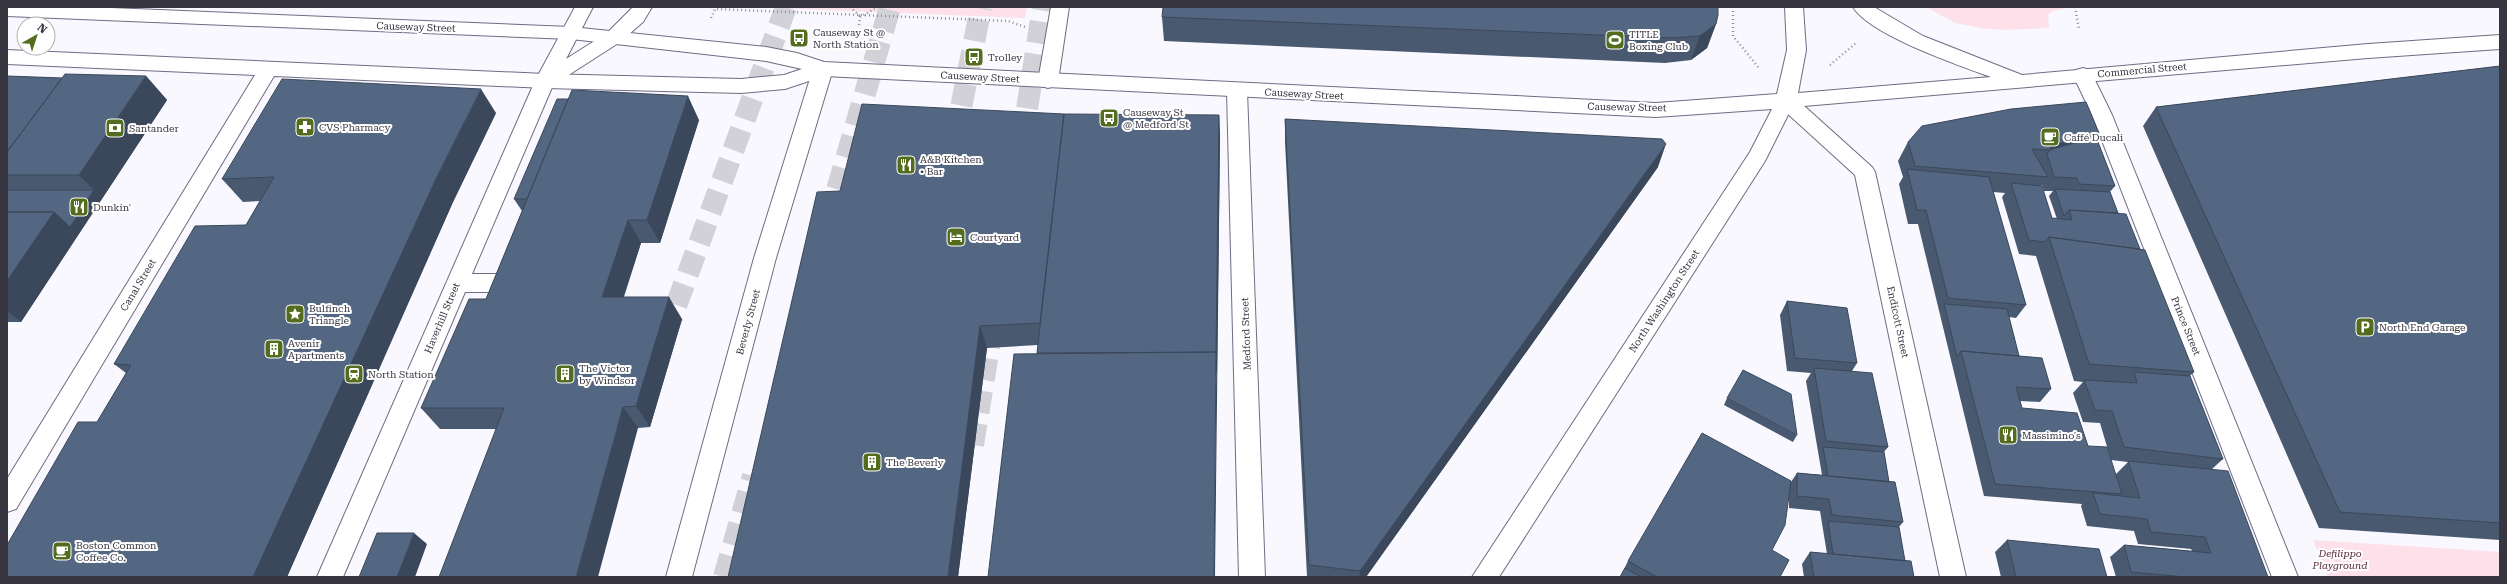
<svg xmlns="http://www.w3.org/2000/svg" width="2507" height="584" viewBox="0 0 2507 584" font-family="'Roboto Serif',serif">
  <style>
    .green { fill: #fde0ea }
    .lines { fill: none; stroke-linecap: round; stroke-linejoin: round }
    .highway-tunnel { stroke: #d2d1d8; stroke-width: 22; stroke-dasharray: 22 11; stroke-linecap: butt }
    .minor-casing { stroke: #6e6c84; stroke-width: 2 }
    .major-casing { stroke: #6e6c84; stroke-width: 2 }
    .path { stroke: #908f97; stroke-width: 2.5; stroke-dasharray: 1 3; stroke-linecap: butt }
    .minor { fill: #fff; fill-rule: evenodd }
    .major { fill: #fff; fill-rule: evenodd }
    .wall { fill: #485970; fill-rule: evenodd }
    .shaded-wall { fill: #3b485b }
    .building { fill: #546782; stroke: #3b485b }
    .labels { text-anchor: middle; dominant-baseline: central; stroke-width: 4; stroke-linejoin: round; paint-order: stroke }
    .street-label { font-size: 10px; fill: #373540; stroke: #fff }
    .poi-label { font-size: 10px; fill: #373540; stroke: #fff; text-anchor: start }
    .park-label { font-size: 10px; font-style: italic; fill: #58253b; stroke: #fff }
  </style>
  <rect width="100%" height="100%" fill="#f9f8fe"/>
  <path class="green" d="M747 7H1027L1025 18Z
    M1926 7H2071L2053 11 2048 15 2049 28 2002 30 1981 28 1955 23Z
    M2313 540 2500 552V577H2328Z"/>
  <g class="lines">
    <path class="highway-tunnel" d="M955 138 981 7
      M1022 141 1043 7
      M828 221 890 7
      M665 336 786 7
      M973 445 994 317
      M724 577 753 476"/>
    <defs>
      <path id="minor" d="M575 7H593L566 59 607 33 633 7H652L643 22 620 42 553 85 472 274H518L526 277 529 283 526 289 518 292H465L343 577H317L535 81Z
        M1051 7H1069L1058 81 1055 86 1048 88 1041 86 1038 81Z
        M823 62 830 64 833 69 776 258 692 577H666L754 258 813 69 816 64Z
        M2083 68 2090 70 2112 115 2298 577H2272L2092 115 2073 75 2076 70Z
        M1237 84 1244 86 1247 91 1265 577H1239L1227 91 1230 86Z
        M1785 93 1792 95 1872 167 1875 172 1966 577H1940L1855 175 1778 105 1775 100 1778 95Z"/>
      <path id="major" d="M7 7H87L571 27 766 47 797 53 824 62 1656 103 1777 94 1787 50 1785 7H1803L1806 50 1798 93 1991 77C1958 65 1870 35 1853 7H1874L1923 36 2022 75 2368 44 2500 35V49L2368 58 1792 107 1765 161 1499 577H1472L1750 152 1772 109 1656 117 824 76 785 89 741 93 545 88 274 76 16 509 7 512V479L255 75 7 64V50L545 74 741 79 784 75 802 69 766 61 571 39 7 16Z"/>
    </defs>
    <use href="#minor" class="minor-casing"/>
    <use href="#major" class="major-casing"/>
    <path class="path" d="M850 7 860 16
      M1733 7V36L1759 68
      M2075 7 2079 29
      M711 18 715 9 1008 21 1025 27
      M859 25 860 17 878 7
      M1830 65 1856 43"/>
    <use href="#minor" class="minor"/>
    <use href="#major" class="major"/>
  </g>
  <path class="wall" d="M1162 17 1716 24 1707 48 1691 60 1665 63 1164 41Z
    M2500 66V540L2319 528 2143 126 2156 107Z
    M7 76 62 78 146 76 167 100 21 322H7Z
    M496 113 453 202 287 577H7L126 373 114 364 246 225 260 201 243 202 222 179Z
    M1219 115 1220 138 1217 373 1037 354 1038 345 987 348 958 577H728L840 191Z
    M1285 119 1658 167 1366 577H1307L1285 142Z
    M699 120 660 243H641L624 297 682 319 650 427 638 428 496 429H440L421 408 486 299 522 211 514 199Z
    M2099 133 2096 137 2115 186 2110 192 2118 213 2140 249 2194 372 2190 376 2223 459 2212 469 2268 577H2116L2110 557 2124 545 2192 551 2191 549 2138 544 2134 531 2087 526 2081 506 2082 504 1984 496 1918 224H1908L1899 184 1903 177 1898 161 1908 142ZM2042 185 2044 191H2053L2049 196 2057 219 2052 218 2041 186ZM1993 192 2005 193 2002 197 2019 254 2036 256 2074 381 2083 382 2073 393 2083 422 2100 423 2111 460 2128 462 2116 474 2088 446 2022 408 2020 401 2040 402 2051 389 2019 356 2009 317 2016 318 2026 305Z
    M1787 301 1857 363 1852 371 1888 447 1884 452 1889 482 1903 522 1899 527 1905 561 1914 577H1804L1802 564 1810 552 1827 554 1820 511 1789 508V495L1772 550 1780 577H1620L1628 561 1791 482 1797 473 1822 475 1806 381 1811 373 1787 371 1780 315Z
    M1727 398 1797 435 1793 442 1724 405Z
    M2007 540 2107 577H2001L1995 552Z"/>
  <path class="shaded-wall" d="M1716 24 1707 48 1691 60 1700 36Z
    M146 76 167 100 21 322 7 311V281L54 212 94 190 79 175Z
    M481 89 496 113 453 202 287 577H253L436 179Z
    M688 96 699 120 660 243 647 220Z
    M1219 115 1220 138 1215 577H1214Z
    M2099 133 2085 152 2050 150 2051 146Z
    M1666 144 1658 167 1366 577H1359L1360 571Z
    M628 220 641 243 616 319 602 297Z
    M669 297 682 319 650 427 636 406Z
    M980 326 987 348 958 577H948Z
    M623 407 638 428 598 577H576Z
    M414 533 427 544 415 577H397Z"/>
  <path class="building" d="M1163 7H1718V15L1716 24 1700 36 1673 38 1162 17Z
    M2500 66V523L2340 512 2156 107Z
    M65 74 146 76 79 175H7V152Z
    M7 76 62 78 7 152Z
    M282 79 481 89 436 179 253 577H7V545L78 422H97L131 365 114 364 195 226 246 225 274 177 222 179Z
    M572 90 688 96 647 220H628L602 297H669L636 406 623 407 576 577H439L504 408H421L469 299H486Z
    M557 99H568L527 199H514Z
    M2086 102 2099 133 2051 146 2050 150 2032 149 2048 177 1915 166 1908 142 1922 126 2011 109Z
    M862 104 1064 114 1040 323 980 326 948 577H728L817 192 840 191Z
    M1064 114 1219 115 1216 352 1037 353Z
    M1285 119 1662 139 1666 144 1360 571 1309 565Z
    M2096 137 2115 186 2079 184 2077 178 2054 177 2047 154 2050 150H2049Z
    M1907 169 1989 177 2026 305 1948 298 1926 210H1917Z
    M2011 183 2042 186 2052 218 2072 220 2069 210 2126 214 2140 249 2049 237 2045 242 2029 240Z
    M2055 189 2110 192 2118 213 2069 210 2064 216Z
    M7 190H94L70 227 54 212H7Z
    M7 212H54L7 281Z
    M2049 237 2145 250 2194 372 2089 364Z
    M1787 301 1847 308 1857 363 1795 358Z
    M1944 304 2007 309 2019 356 1961 351 1957 357Z
    M1961 351 2042 358 2051 389 2016 387 2022 408 2077 413 2088 446 2107 447 2122 494 1995 484Z
    M1216 352 1214 577H988L1014 354Z
    M1814 368 1872 373 1888 447 1826 441Z
    M1743 370 1791 394 1797 435 1727 398Z
    M2134 372 2190 376 2223 459 2124 447 2112 411 2095 410 2084 380 2137 383Z
    M1702 433 1791 481 1785 525 1772 550 1789 560 1780 577H1657L1628 561Z
    M1823 447 1884 452 1889 482 1828 476Z
    M2128 461 2228 471 2268 577H2186L2131 572 2124 545 2211 553 2205 537 2151 532 2147 519 2100 514 2093 493 2140 498Z
    M1797 473 1895 482 1903 522 1832 515 1829 499 1797 496Z
    M1828 521 1899 527 1905 561 1833 554Z
    M377 533H414L397 577H359Z
    M2007 540 2099 549 2107 577H2016Z
    M1810 552 1911 561 1914 577H1814Z
    M1625 568 1641 577H1620Z"/>
  <defs>
    <symbol id="bus-square" viewBox="-11 -11 22 22"><rect x="-9" y="-9" width="18" height="18" rx="4" fill="#536c1e" stroke="#fff"/><path d="M-5-6H5V4H4V6H2V4H-2V6H-4V4H-5ZM-3.5-4V0h7V-4ZM-3.5 1.2v1.5H-2V1.2ZM2 1.2v1.5H3.5V1.2Z" fill="#fff"/></symbol>
    <symbol id="stadium-square" viewBox="-11 -11 22 22"><rect x="-9" y="-9" width="18" height="18" rx="4" fill="#536c1e" stroke="#fff"/><path d="M0-5a6.5 5 0 1 0 0 10a6.5 5 0 1 0 0-10ZM-3.5-1.8h7v3.6h-7Z" fill="#fff"/></symbol>
    <symbol id="pharmacy-square" viewBox="-11 -11 22 22"><rect x="-9" y="-9" width="18" height="18" rx="4" fill="#536c1e" stroke="#fff"/><path d="M-2-6h4v4h4v4h-4v4h-4v-4h-4v-4h4Z" fill="#fff"/></symbol>
    <symbol id="bank-square" viewBox="-11 -11 22 22"><rect x="-9" y="-9" width="18" height="18" rx="4" fill="#536c1e" stroke="#fff"/><path d="M-6-4H6V4H-6ZM0-2.3a2.3 2.3 0 1 0 0 4.6a2.3 2.3 0 1 0 0-4.6Z" fill="#fff"/></symbol>
    <symbol id="cafe-square" viewBox="-11 -11 22 22"><rect x="-9" y="-9" width="18" height="18" rx="4" fill="#536c1e" stroke="#fff"/><path d="M-5.5-4.5H6V0H3Q3 3.5 0 3.5H-2.5Q-5.5 3.5-5.5 0ZM3-3.2v2h1.7v-2ZM-6 4.5H4V6H-6Z" fill="#fff"/></symbol>
    <symbol id="restaurant-square" viewBox="-11 -11 22 22"><rect x="-9" y="-9" width="18" height="18" rx="4" fill="#536c1e" stroke="#fff"/><path d="M-5-6h1v4h1v-4h1v4h1v-4h1v5L-1.5 .5V6h-2V.5L-5-1ZM5-6V6H3V1.5H1.5Q1.5-4 5-6Z" fill="#fff"/></symbol>
    <symbol id="hotel-square" viewBox="-11 -11 22 22"><rect x="-9" y="-9" width="18" height="18" rx="4" fill="#536c1e" stroke="#fff"/><path d="M-6-4.5h1.5V1H6V5H4.5V3h-9V5H-6ZM-4 0a1.8 1.8 0 1 1 3.6 0ZM.5 0V-2.5h3Q6-2.5 6 0Z" fill="#fff"/></symbol>
    <symbol id="sight-square" viewBox="-11 -11 22 22"><rect x="-9" y="-9" width="18" height="18" rx="4" fill="#536c1e" stroke="#fff"/><path d="M0-6L1.8-2.2L6-1.7L2.9 1.2L3.7 5.4L0 3.3L-3.7 5.4L-2.9 1.2L-6-1.7L-1.8-2.2Z" fill="#fff"/></symbol>
    <symbol id="parking-square" viewBox="-11 -11 22 22"><rect x="-9" y="-9" width="18" height="18" rx="4" fill="#536c1e" stroke="#fff"/><path d="M-3.5-5.5H1a3.5 3.5 0 0 1 0 7H-1V5.5H-3.5ZM-1-3.4V-.6H.8a1.4 1.4 0 0 0 0-2.8Z" fill="#fff"/></symbol>
    <symbol id="building-square" viewBox="-11 -11 22 22"><rect x="-9" y="-9" width="18" height="18" rx="4" fill="#536c1e" stroke="#fff"/><path d="M-4-6H4V6H1V3H-1V6H-4ZM-2.5-4.3h1.7v1.8h-1.7ZM.8-4.3h1.7v1.8H.8ZM-2.5-1h1.7V.8h-1.7ZM.8-1h1.7V.8H.8Z" fill="#fff"/></symbol>
    <symbol id="station-square" viewBox="-11 -11 22 22"><rect x="-9" y="-9" width="18" height="18" rx="4" fill="#536c1e" stroke="#fff"/><path d="M-3-6H3Q5-6 5-4V2Q5 4 3 4L4.5 6H3L1.5 4h-3L-3 6H-4.5L-3 4Q-5 4-5 2V-4Q-5-6-3-6ZM-3.5-4v3h7v-3ZM-3.5 1v1.5H-2V1ZM2 1v1.5H3.5V1Z" fill="#fff"/></symbol>
  </defs>
  <g fill-rule="evenodd">
    <use href="#bus-square" x="788" y="27" width="22" height="22"/>
    <use href="#stadium-square" x="1604" y="29" width="22" height="22"/>
    <use href="#bus-square" x="963" y="46" width="22" height="22"/>
    <use href="#bus-square" x="1098" y="107" width="22" height="22"/>
    <use href="#pharmacy-square" x="294" y="116" width="22" height="22"/>
    <use href="#bank-square" x="104" y="117" width="22" height="22"/>
    <use href="#cafe-square" x="2039" y="126" width="22" height="22"/>
    <use href="#restaurant-square" x="895" y="154" width="22" height="22"/>
    <use href="#restaurant-square" x="68" y="196" width="22" height="22"/>
    <use href="#hotel-square" x="945" y="226" width="22" height="22"/>
    <use href="#sight-square" x="284" y="303" width="22" height="22"/>
    <use href="#parking-square" x="2354" y="316" width="22" height="22"/>
    <use href="#building-square" x="263" y="338" width="22" height="22"/>
    <use href="#station-square" x="343" y="363" width="22" height="22"/>
    <use href="#building-square" x="554" y="363" width="22" height="22"/>
    <use href="#restaurant-square" x="1997" y="424" width="22" height="22"/>
    <use href="#building-square" x="861" y="451" width="22" height="22"/>
    <use href="#cafe-square" x="51" y="540" width="22" height="22"/>
  </g>
  <g class="labels">
    <g class="street-label">
      <text transform="translate(416 27) rotate(2)">Causeway Street</text>
      <text transform="translate(2142 70) rotate(-5)">Commercial Street</text>
      <text transform="translate(980 77) rotate(3)">Causeway Street</text>
      <text transform="translate(1304 94) rotate(3)">Causeway Street</text>
      <text transform="translate(1627 107) rotate(1)">Causeway Street</text>
      <text transform="translate(138 285) rotate(-59)">Canal Street</text>
      <text transform="translate(1664 301) rotate(-57)">North Washington Street</text>
      <text transform="translate(442 318) rotate(-67)">Haverhill Street</text>
      <text transform="translate(748 322) rotate(-75)">Beverly Street</text>
      <text transform="translate(1898 322) rotate(78)">Endicott Street</text>
      <text transform="translate(2186 326) rotate(68)">Prince Street</text>
      <text transform="translate(1246 334) rotate(-92)">Medford Street</text>
    </g>
    <g class="poi-label">
      <text x="813" y="32">Causeway St @<tspan x="813" dy="12">North Station</tspan></text>
      <text x="1629" y="34">TITLE<tspan x="1629" dy="12">Boxing Club</tspan></text>
      <text x="988" y="57">Trolley</text>
      <text x="1123" y="112">Causeway St<tspan x="1123" dy="12">@ Medford St</tspan></text>
      <text x="319" y="127">CVS Pharmacy</text>
      <text x="129" y="128">Santander</text>
      <text x="2064" y="137">Caffé Ducali</text>
      <text x="920" y="159">A&amp;B Kitchen<tspan x="920" dy="12">• Bar</tspan></text>
      <text x="93" y="207">Dunkin'</text>
      <text x="970" y="237">Courtyard</text>
      <text x="309" y="308">Bulfinch<tspan x="309" dy="12">Triangle</tspan></text>
      <text x="2379" y="327">North End Garage</text>
      <text x="288" y="343">Avenir<tspan x="288" dy="12">Apartments</tspan></text>
      <text x="579" y="368">The Victor<tspan x="579" dy="12">by Windsor</tspan></text>
      <text x="368" y="374">North Station</text>
      <text x="2022" y="435">Massimino's</text>
      <text x="886" y="462">The Beverly</text>
      <text x="76" y="545">Boston Common<tspan x="76" dy="12">Coffee Co.</tspan></text>
    </g>
    <g class="park-label">
      <text x="2340" y="553">Defilippo<tspan x="2340" dy="12">Playground</tspan></text>
    </g>
  </g>
  <rect width="2507" height="584" fill="none" stroke="#373540" stroke-width="16"/>
  <g transform="translate(36 36) rotate(39)"><circle r="19" fill="#ffffff" stroke="#afaeb3"/>
  <path d="M0-3L7 15L0 10L-7 15Z" fill="#536c1e"/>
  <text y="-6" font-size="11" font-weight="bold" text-anchor="middle" fill="#373540">N</text>
  </g>
</svg>
